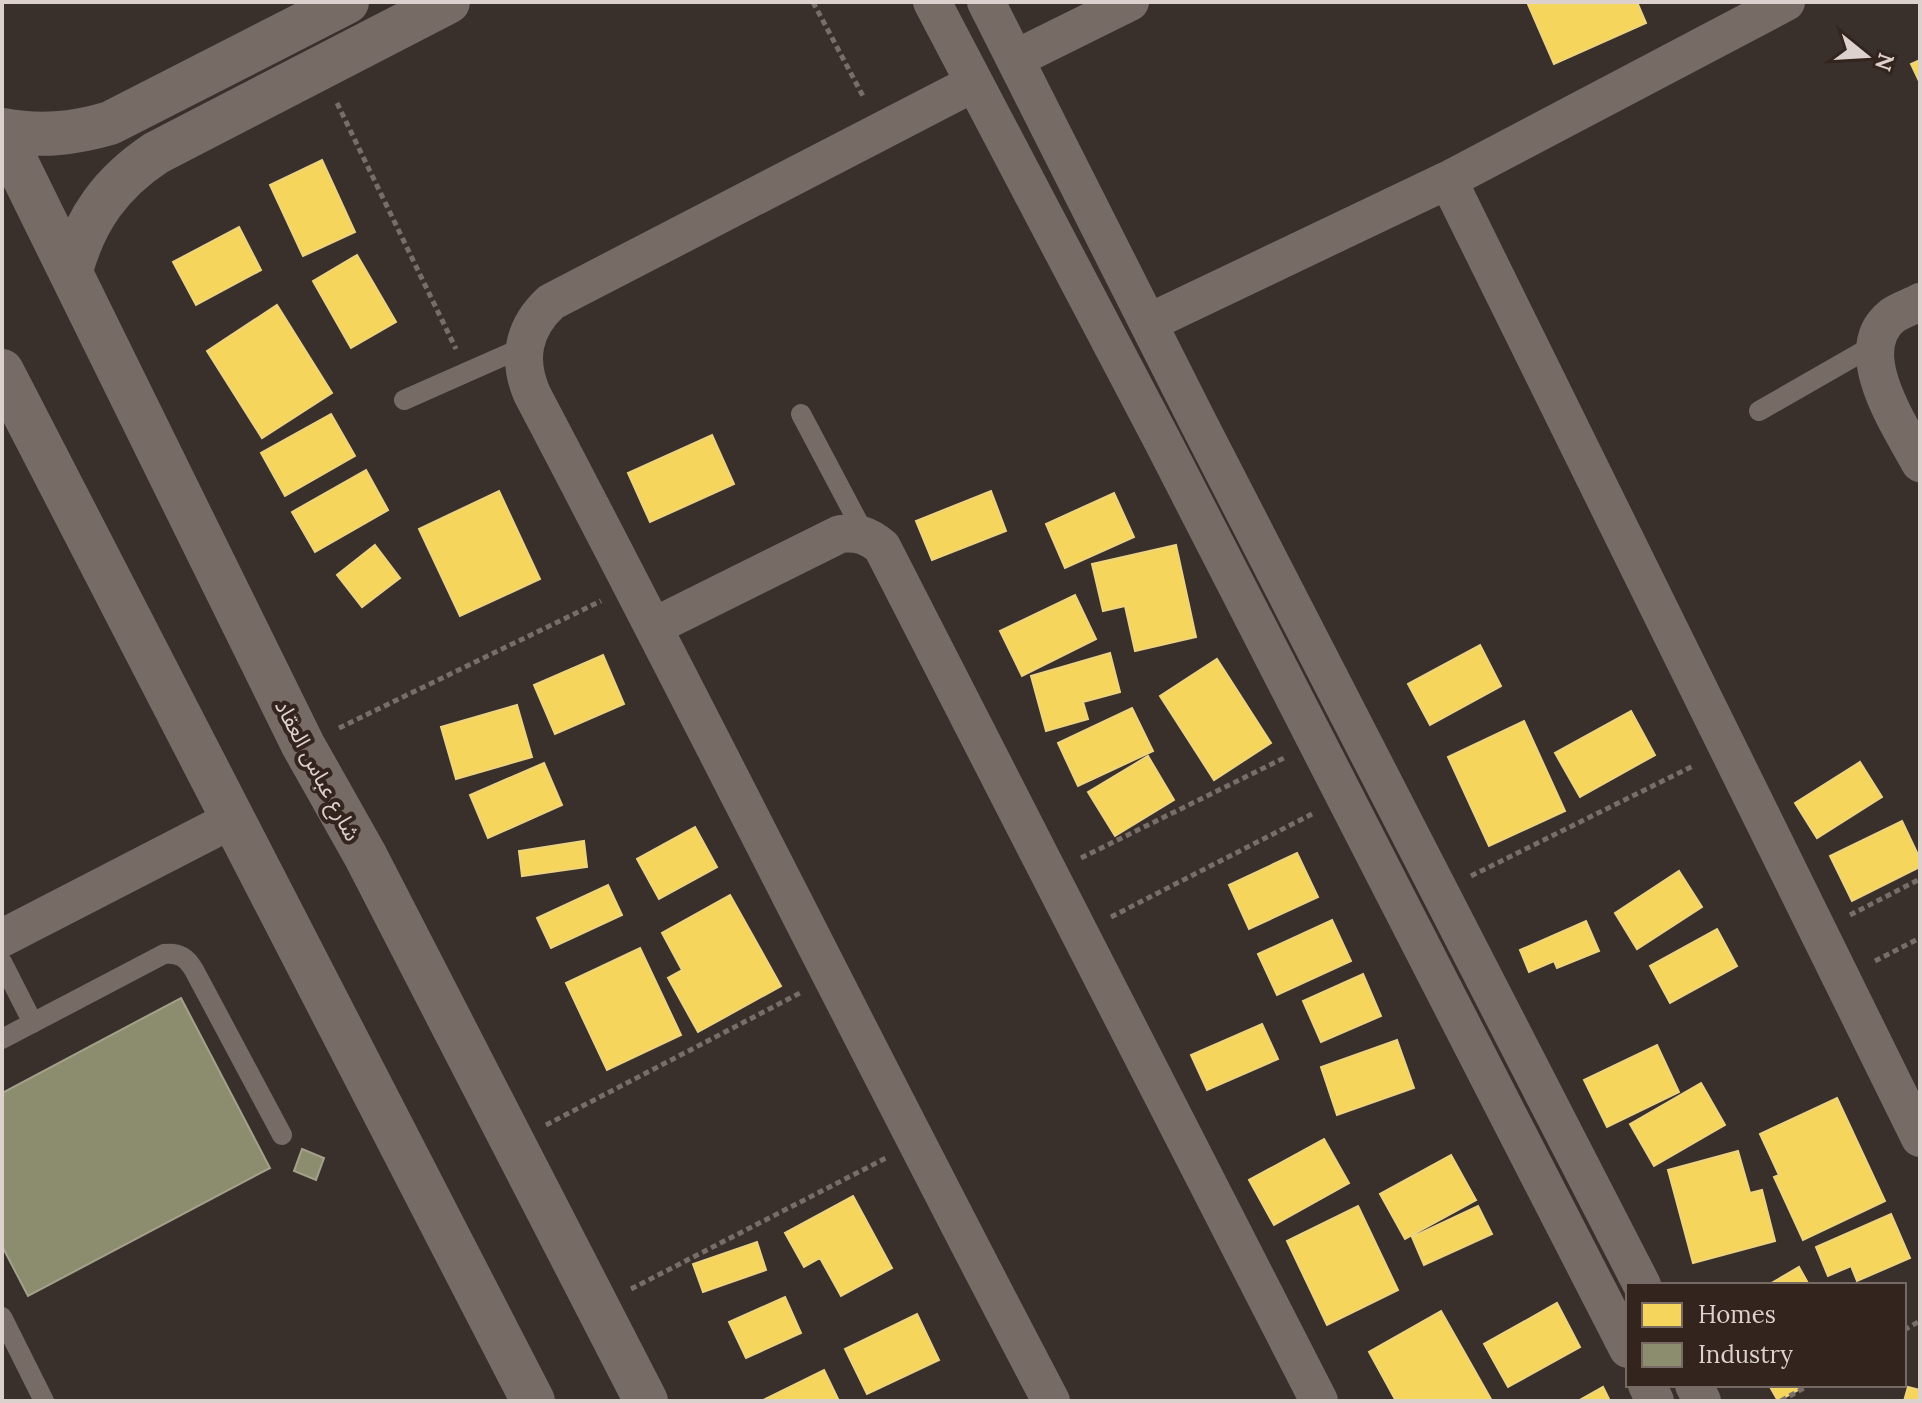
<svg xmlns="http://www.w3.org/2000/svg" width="1922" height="1403" viewBox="0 0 1922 1403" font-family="Lora,'Noto Sans Arabic',serif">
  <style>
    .homes { fill: #f6d55c; stroke: #eed47e; stroke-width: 2 }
    .industry { fill: #8c8c6e; stroke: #a4a18a; stroke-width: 2 }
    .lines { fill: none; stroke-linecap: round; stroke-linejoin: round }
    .path { stroke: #776d69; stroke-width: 5; stroke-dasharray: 6 4; stroke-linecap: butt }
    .service { stroke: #776b66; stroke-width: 20 }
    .minor { stroke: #776b66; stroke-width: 38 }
    .tertiary { stroke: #776b66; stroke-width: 44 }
    .labels { text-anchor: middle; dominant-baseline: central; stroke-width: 8; stroke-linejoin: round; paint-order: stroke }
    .street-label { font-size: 22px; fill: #dcd1cd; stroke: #33241d }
  </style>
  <rect width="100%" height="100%" fill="#39302c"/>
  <path class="homes" d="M1527 2H1637L1646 23 1554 64Z
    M1920 60V83L1911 64Z
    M322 160 355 232 303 256 270 185Z
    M239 227 261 270 196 305 173 262Z
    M357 255 396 322 351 348 313 281Z
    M277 305 332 393 262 438 207 351Z
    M331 414 355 456 285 496 261 453Z
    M712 435 734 484 650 522 628 473Z
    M366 470 388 510 315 552 292 512Z
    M499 491 540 579 460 616 419 529Z
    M991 491 1006 531 932 560 916 521Z
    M1114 493 1134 537 1065 568 1046 524Z
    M375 545 400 578 362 607 337 575Z
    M1176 545 1196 637 1135 651 1125 606 1103 611 1092 564Z
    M1075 595 1096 639 1022 676 1000 631Z
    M1480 645 1501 686 1430 725 1408 684Z
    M1110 653 1120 692 1083 702 1088 719 1046 731 1031 676Z
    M603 655 624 704 555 734 534 685Z
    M1217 659 1271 743 1214 780 1160 696Z
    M517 705 532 757 456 779 441 727Z
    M1132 708 1153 751 1078 786 1058 743Z
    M1631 711 1655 755 1580 797 1555 753Z
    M1524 721 1565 811 1489 846 1448 757Z
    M1148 756 1174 800 1115 836 1088 792Z
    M1860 762 1882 797 1817 838 1795 803Z
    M544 763 562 805 488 838 470 795Z
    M1902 821 1920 859V867L1852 901 1830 856Z
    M695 827 717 867 659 899 637 859Z
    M584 841 587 867 522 876 519 851Z
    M1297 853 1318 897 1249 929 1229 885Z
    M1679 871 1702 907 1637 949 1615 913Z
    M608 885 622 915 551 948 537 918Z
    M730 895 781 986 698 1032 668 978 682 970 662 933Z
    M1332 920 1351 961 1277 995 1258 954Z
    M1586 921 1599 951 1557 968 1554 961 1529 972 1520 950Z
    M1717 929 1737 966 1670 1003 1650 966Z
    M640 948 681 1035 607 1070 566 983Z
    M1363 974 1381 1016 1321 1042 1303 1001Z
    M1262 1024 1278 1059 1207 1090 1191 1055Z
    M1397 1040 1414 1088 1337 1115 1321 1067Z
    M1657 1045 1679 1092 1607 1127 1584 1080Z
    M1701 1083 1725 1125 1654 1166 1630 1124Z
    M1837 1098 1885 1201 1803 1240 1774 1177 1779 1175 1760 1134Z
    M1324 1139 1349 1183 1274 1225 1249 1180Z
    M1738 1151 1750 1193 1762 1190 1775 1241 1693 1263 1668 1170Z
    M1451 1155 1476 1200 1405 1239 1380 1194Z
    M853 1196 892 1268 841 1296 820 1258 804 1267 785 1233Z
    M1358 1206 1398 1290 1327 1325 1287 1241Z
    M1478 1206 1492 1234 1424 1265 1412 1237Z
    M1891 1214 1910 1258 1857 1281 1851 1266 1828 1276 1816 1247Z
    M757 1242 766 1270 703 1292 693 1264Z
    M1799 1267 1809 1285H1768Z
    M785 1297 801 1333 746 1358 729 1322Z
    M1557 1303 1580 1347 1508 1387 1484 1344Z
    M1441 1311 1492 1401H1396L1369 1352Z
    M917 1314 939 1360 867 1394 845 1349Z
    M824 1370 839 1401H761Z
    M1769 1385H1807L1778 1401Z
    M1603 1387 1610 1401H1578Z
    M1908 1387 1920 1390V1401H1904Z"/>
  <path class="industry" d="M181 998 270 1168 28 1296 2 1246V1093Z
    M302 1149 324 1158 316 1180 294 1171Z"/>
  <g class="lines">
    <path class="path" d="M813 2 864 98
      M337 103 456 349
      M339 728 601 601
      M1081 858 1284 758
      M1471 876 1695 765
      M1850 915 1920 879
      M1111 917 1312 814
      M1875 961 1920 938
      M546 1125 800 993
      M631 1289 886 1158
      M1904 1330 1920 1321
      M1781 1401 1809 1385"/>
    <path class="service" d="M404 400 524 347
      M1759 411 1876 344
      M801 414 865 535
      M2 962 33 1023
      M2 1039 164 954C179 952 187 958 194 970L282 1135
      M2 1317 44 1401"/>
    <path class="minor" d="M932 2 1162 440 1628 1349
      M986 2 1198 422 1642 1285
      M1015 59 1130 2
      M974 83 551 302C523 328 517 359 532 394 708 728 875 1067 1051 1401
      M1448 180 1920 1138
      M1920 302C1911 307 1900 310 1892 316 1848 351 1901 427 1920 463
      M1148 323 1448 180 1786 2
      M655 626 840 534C857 532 868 535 882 547L1319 1401
      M2 938 233 819
      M1647 1385 1655 1401
      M1694 1385 1702 1401"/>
    <path class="tertiary" d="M2 130C40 137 73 134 110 123L347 2
      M2 133 303 745 365 855 646 1401
      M71 271C85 219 111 183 156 153L448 2
      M2 371 533 1401"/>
  </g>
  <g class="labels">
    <g class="street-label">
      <text transform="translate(318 770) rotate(62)">شارع عباس العقاد</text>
    </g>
  </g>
  <rect width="1922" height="1403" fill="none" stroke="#dcd1cd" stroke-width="8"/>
  <rect x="1626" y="1283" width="280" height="104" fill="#33241d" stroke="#776963" stroke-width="2"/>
  <rect x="1642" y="1303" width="40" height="24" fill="#f6d55c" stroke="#776963" stroke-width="2"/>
  <text x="1698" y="1323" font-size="24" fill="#dcd1cd">Homes</text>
  <rect x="1642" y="1343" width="40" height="24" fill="#8c8c6e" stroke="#776963" stroke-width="2"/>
  <text x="1698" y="1363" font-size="24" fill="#dcd1cd">Industry</text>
  <g transform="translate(1866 56) rotate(108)" stroke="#33241d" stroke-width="6" paint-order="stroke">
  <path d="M0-6L14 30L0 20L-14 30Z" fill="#dcd1cd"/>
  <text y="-12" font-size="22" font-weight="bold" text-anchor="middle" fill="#dcd1cd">N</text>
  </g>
</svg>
